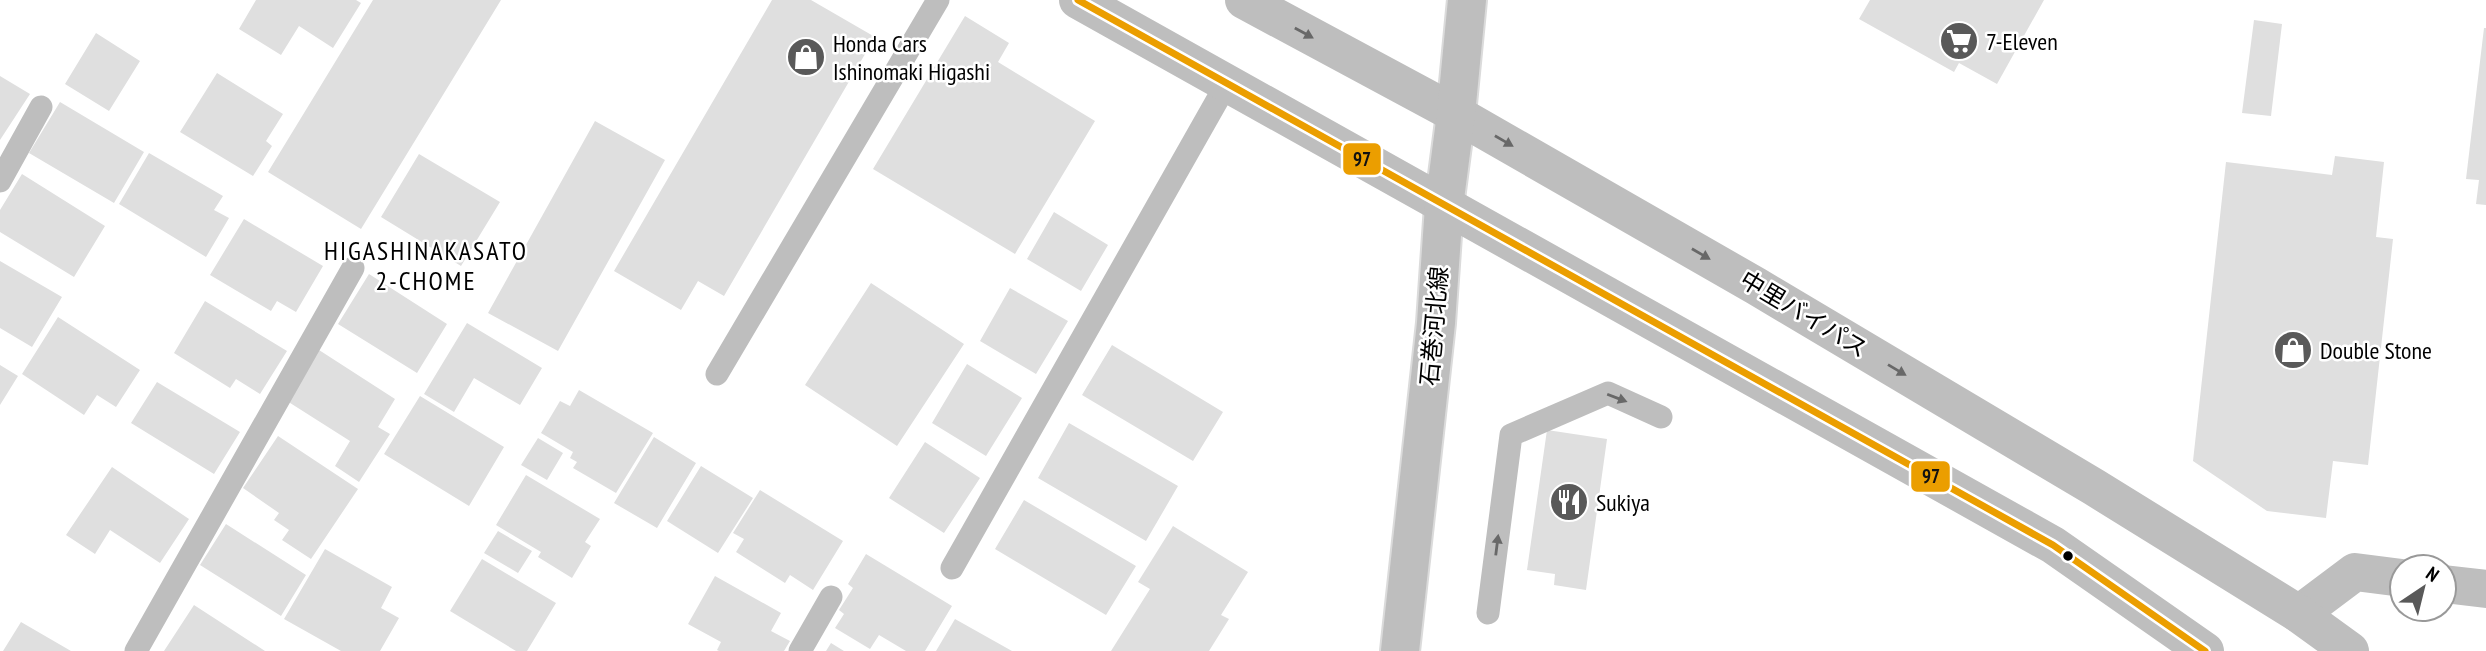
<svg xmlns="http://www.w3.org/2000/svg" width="2486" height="651" viewBox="0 0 2486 651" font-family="'PT Sans Narrow','Noto Sans JP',sans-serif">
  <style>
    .building { fill: #dfdfdf }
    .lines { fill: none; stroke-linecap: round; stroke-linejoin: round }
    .primary-casing { stroke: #dbdbdb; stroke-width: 42 }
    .service { stroke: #bebebe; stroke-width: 23 }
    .minor { stroke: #bebebe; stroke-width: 38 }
    .tertiary { stroke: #bebebe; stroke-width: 38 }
    .primary { stroke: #bebebe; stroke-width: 38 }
    .bus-1-casing { stroke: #fff; stroke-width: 12 }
    .bus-1 { stroke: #eb9e00; stroke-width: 7 }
    .oneway { fill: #686868 }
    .bus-dot { fill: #000; stroke: #fff; stroke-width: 2.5 }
    .labels { text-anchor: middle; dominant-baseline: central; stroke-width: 5; stroke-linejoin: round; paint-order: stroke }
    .poi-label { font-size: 24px; fill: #000; stroke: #fff; text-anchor: start }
    .street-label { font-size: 24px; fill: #000; stroke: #fff }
    .neighbourhood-label { font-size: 26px; letter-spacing: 2px; fill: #000; stroke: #fff }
    .line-badge { stroke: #fff; stroke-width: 2.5 }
    .pale-badge-label { font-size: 19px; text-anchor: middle; font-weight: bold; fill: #111 }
  </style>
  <rect width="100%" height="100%" fill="#fff"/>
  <path class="building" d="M256 0H356L361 3 333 48 299 26 281 55 239 29Z
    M373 0H501L361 229 268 172Z
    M772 0H811L875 37 724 296 698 281 681 310 614 271Z
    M1870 0H2044L1997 84 1959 63 1954 72 1859 19Z
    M965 16 1009 43 998 62 1095 121 1015 254 873 169Z
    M2254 20 2282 24 2271 116 2242 113Z
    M2484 28H2486V205L2476 204 2479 180 2466 179Z
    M96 33 140 61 109 111 65 84Z
    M217 73 283 114 266 141 272 146 253 176 180 132Z
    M0 76 30 94 0 140Z
    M60 102 144 152 114 203 29 153Z
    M595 121 665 160 558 351 488 313Z
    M149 153 223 196 214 210 229 218 206 257 119 204Z
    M419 154 500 202 461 266 381 217Z
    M2335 156 2384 162 2376 237 2393 239 2368 465 2333 461 2326 518 2267 511 2193 461 2226 162 2332 175Z
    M22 174 105 226 74 277 0 232V210Z
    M1054 212 1108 245 1081 291 1027 259Z
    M244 219 323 266 296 312 277 301 271 311 210 275Z
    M0 261 62 297 32 347 0 328Z
    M369 274 447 324 417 373 338 324Z
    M871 283 964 344 897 446 805 385Z
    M1010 288 1068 321 1036 374 980 341Z
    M205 301 287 351 260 394 236 379 230 388 174 353Z
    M58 317 140 370 116 407 97 395 84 415 22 374Z
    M467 323 542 368 520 405 474 378 454 412 424 394Z
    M1112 345 1223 412 1193 461 1082 395Z
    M319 350 395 399 378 427 390 434 359 482 335 466 350 441 287 401Z
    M967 364 1022 398 986 456 932 423Z
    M0 365 18 376 0 405Z
    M157 382 240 432 214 474 131 423Z
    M579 390 653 433 616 493 573 468 577 462 570 458 573 452 541 433 560 401 570 406Z
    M420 396 504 447 469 506 384 454Z
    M1069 423 1178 486 1146 541 1038 478Z
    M1547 430 1607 439 1586 590 1554 585 1555 574 1527 570Z
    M278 436 358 489 311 559 282 540 289 530 274 520 279 513 243 488Z
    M654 437 696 463 657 528 614 503Z
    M538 438 563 453 547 480 521 465Z
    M925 442 980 478 944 533 889 498Z
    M701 466 753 498 718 553 667 521Z
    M112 467 189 519 160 563 110 530 95 554 66 535Z
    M526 475 600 519 585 542 591 546 572 578 538 557 541 552 496 525Z
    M760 490 843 541 813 590 790 575 785 583 736 552 744 539 733 533Z
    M1024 500 1136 566 1106 615 995 549Z
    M226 524 306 575 281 616 200 565Z
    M1173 526 1248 572 1221 615 1229 619 1209 651H1111L1150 589 1138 582Z
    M498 531 532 551 518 573 484 553Z
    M325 549 392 587 381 608 399 618 380 651H341L284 619Z
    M866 554 952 606 925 651H906L879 635 870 649 835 628 844 614 839 610 853 588 848 584Z
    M482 559 556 603 527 651H516L450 611Z
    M715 576 781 613 771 631 790 641 784 651H719L717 650 721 642 688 624Z
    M194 605 265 651H164Z
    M955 619 1012 651H936Z
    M21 622 71 651H3Z
    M831 643 844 651H826Z"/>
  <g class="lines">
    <defs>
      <path id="primary" d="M1400 651 1436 323 1444 206 1456 114 1467 0"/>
    </defs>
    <use href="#primary" class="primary-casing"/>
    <path class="service" d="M0 181 41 107
      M717 374 938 0
      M952 568 1227 83
      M1488 613 1511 435 1608 393 1661 417
      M136 651 353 268
      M800 651 831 597"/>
    <path class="minor" d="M2444 584 2486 589
      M2299 614 2355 572 2402 578"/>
    <path class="tertiary" d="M1078 0 2053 545 2205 651
      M1244 0 1456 114 1756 286 2094 487 2299 614 2350 651"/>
    <use href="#primary" class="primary"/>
    <defs>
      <path id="bus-1" d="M1078 0 2053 545 2205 651"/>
    </defs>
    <use href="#bus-1" class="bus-1-casing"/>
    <use href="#bus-1" class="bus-1"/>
  </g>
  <defs><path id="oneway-solid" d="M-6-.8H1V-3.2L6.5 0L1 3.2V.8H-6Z" transform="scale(1.75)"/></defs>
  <g class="oneway">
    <use href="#oneway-solid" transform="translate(1304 33) rotate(29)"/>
    <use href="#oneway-solid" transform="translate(1504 141) rotate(30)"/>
    <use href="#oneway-solid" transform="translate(1701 254) rotate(30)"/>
    <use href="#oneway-solid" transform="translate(1897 370) rotate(31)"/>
    <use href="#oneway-solid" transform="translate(1617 398) rotate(21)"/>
    <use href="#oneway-solid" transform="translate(1497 545) rotate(-83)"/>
  </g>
  <defs>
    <symbol id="supermarket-disc" viewBox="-11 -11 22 22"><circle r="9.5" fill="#595959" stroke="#fff"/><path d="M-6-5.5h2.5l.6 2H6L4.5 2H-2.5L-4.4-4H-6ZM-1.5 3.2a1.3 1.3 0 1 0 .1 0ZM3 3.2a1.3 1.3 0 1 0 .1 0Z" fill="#fff"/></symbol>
    <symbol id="shop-disc" viewBox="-11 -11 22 22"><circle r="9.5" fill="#595959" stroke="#fff"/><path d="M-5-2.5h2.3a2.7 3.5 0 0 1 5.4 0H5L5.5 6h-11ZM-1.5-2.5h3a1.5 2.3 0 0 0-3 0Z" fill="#fff"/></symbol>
    <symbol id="restaurant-disc" viewBox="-11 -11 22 22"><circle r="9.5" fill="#595959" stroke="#fff"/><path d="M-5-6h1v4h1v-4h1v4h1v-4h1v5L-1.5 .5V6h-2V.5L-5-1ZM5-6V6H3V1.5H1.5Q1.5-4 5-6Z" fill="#fff"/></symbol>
  </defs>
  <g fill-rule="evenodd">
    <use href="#supermarket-disc" x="1937" y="19" width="44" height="44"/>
    <use href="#shop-disc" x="784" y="35" width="44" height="44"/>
    <use href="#shop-disc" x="2271" y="328" width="44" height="44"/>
    <use href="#restaurant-disc" x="1547" y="480" width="44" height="44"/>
  </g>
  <circle class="bus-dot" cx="2068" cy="556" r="6"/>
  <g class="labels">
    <g class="poi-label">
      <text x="1986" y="41">7-Eleven</text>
      <text x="833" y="43">Honda Cars<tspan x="833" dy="28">Ishinomaki Higashi</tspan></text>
      <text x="2320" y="350">Double Stone</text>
      <text x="1596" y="502">Sukiya</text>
    </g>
    <g class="street-label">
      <text transform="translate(1804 314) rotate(31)">中里バイパス</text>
      <text transform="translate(1434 326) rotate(-85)">石巻河北線</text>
    </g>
    <g class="neighbourhood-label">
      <text x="426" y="250">HIGASHINAKASATO<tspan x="426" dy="30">2-CHOME</tspan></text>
    </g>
  </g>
  <g class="line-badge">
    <rect x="1342" y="142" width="40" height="34" rx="7" fill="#eb9e00"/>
    <rect x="1910" y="460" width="41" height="33" rx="7" fill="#eb9e00"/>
  </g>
  <g class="pale-badge-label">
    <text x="1362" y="166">97</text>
    <text x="1931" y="483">97</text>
  </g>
  <g transform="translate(2423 588) rotate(35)"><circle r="33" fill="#ffffff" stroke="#999999" stroke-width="2"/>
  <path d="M0-5L12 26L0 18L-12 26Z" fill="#595959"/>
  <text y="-10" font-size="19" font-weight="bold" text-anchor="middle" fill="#000000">N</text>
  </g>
</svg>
